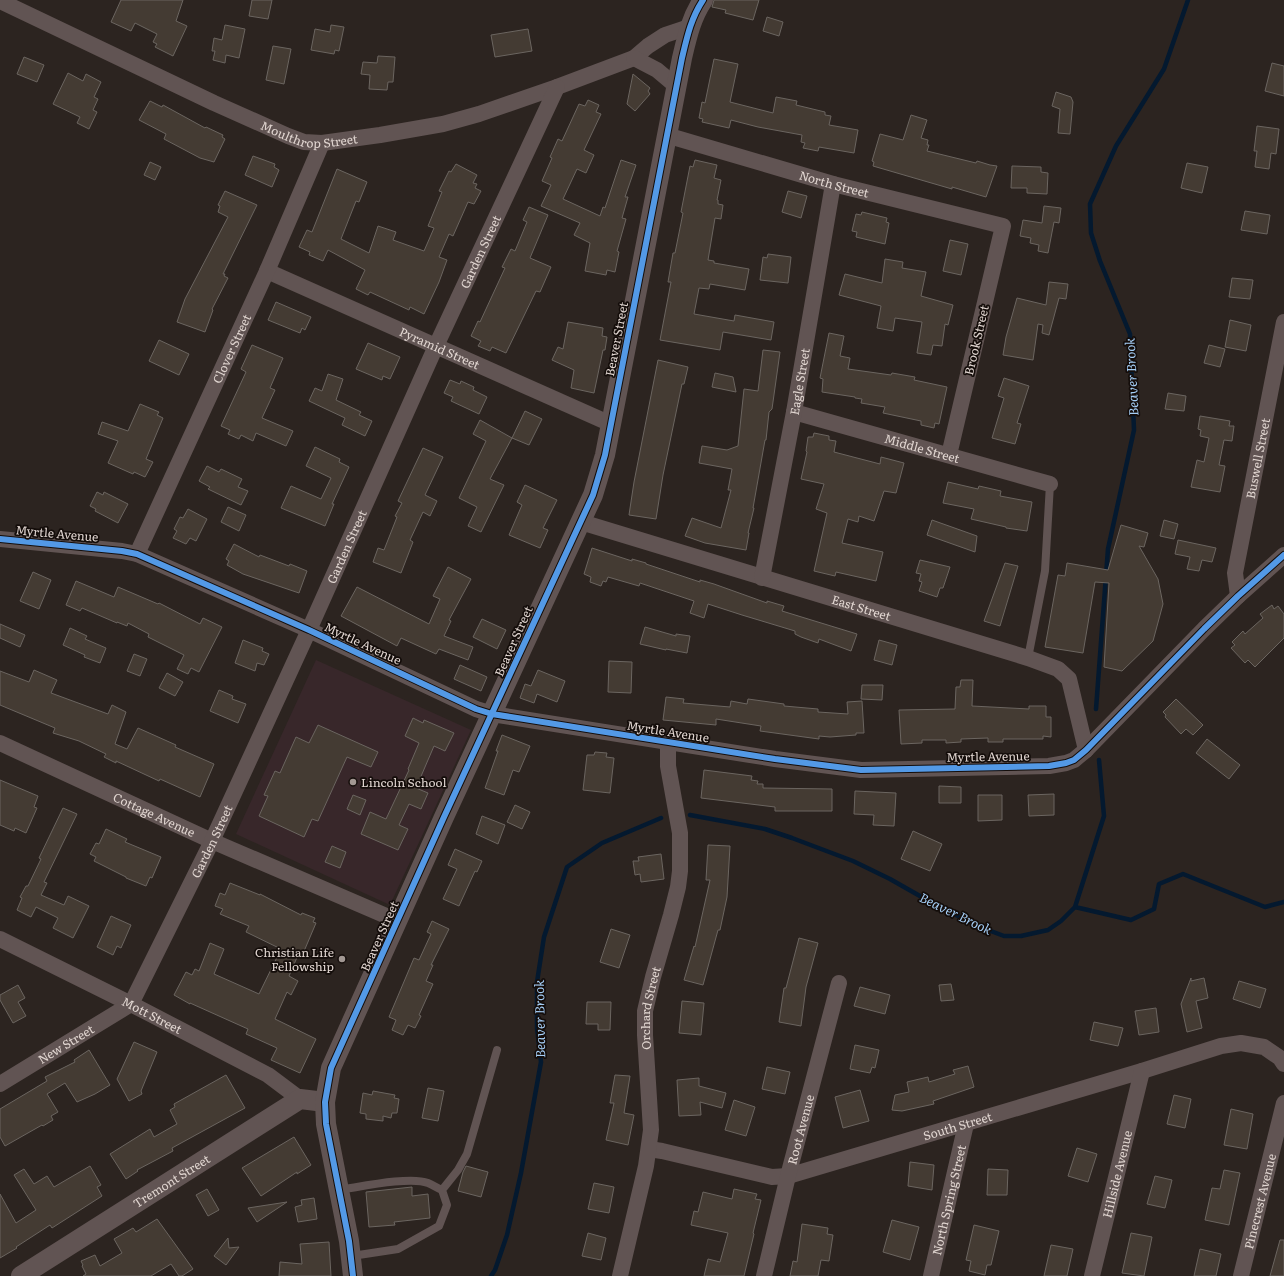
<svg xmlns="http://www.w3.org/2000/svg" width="1284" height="1276" viewBox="0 0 1284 1276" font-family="Literata,serif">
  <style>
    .education { fill: #38272a }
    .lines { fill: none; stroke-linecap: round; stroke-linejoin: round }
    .stream { stroke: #04192f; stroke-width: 4.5 }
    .building { fill: #443b33; stroke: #6b6560 }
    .service { stroke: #615453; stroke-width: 8 }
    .minor { stroke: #615453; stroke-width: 16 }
    .tertiary { stroke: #615453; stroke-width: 20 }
    .cycleway-casing { stroke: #140d0a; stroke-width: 8 }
    .cycleway { stroke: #5399e6; stroke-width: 6 }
    .poi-dot { fill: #a29893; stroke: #140d0a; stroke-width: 1.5 }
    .labels { text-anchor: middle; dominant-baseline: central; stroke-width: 3.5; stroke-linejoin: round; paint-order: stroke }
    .street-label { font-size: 12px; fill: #e1d6d1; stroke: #140d0a }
    .poi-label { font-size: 12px; fill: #e1d6d1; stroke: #140d0a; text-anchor: start }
    .water-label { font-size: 13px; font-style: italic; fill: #a5cef6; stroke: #140d0a }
  </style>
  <rect width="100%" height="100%" fill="#2c2420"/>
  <path class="education" d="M316 660 471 730 390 905 236 834Z"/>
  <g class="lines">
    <path class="stream" d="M1096 709 1108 549 1134 430 1130 334 1100 261 1091 233 1090 204 1116 146 1164 69 1188 0
      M690 815 765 829 792 838 853 861 890 879 934 904 980 927 1004 936H1021L1048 930 1061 921 1075 907 1104 816 1099 760
      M1075 907 1131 920 1154 909 1159 884 1183 874 1265 907 1284 902
      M491 1276 495 1270 507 1235 521 1173 541 1062 537 1028V982L544 937 567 867 602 843 661 818"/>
  </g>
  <path class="building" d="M121 0H183L176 21 187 26 173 56 155 47 157 44 153 42 157 34 135 23 131 31 111 22Z
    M252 0H272L268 19 249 16Z
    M714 0H759L753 20 725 13 726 10 712 7Z
    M767 17 783 22 779 36 763 31Z
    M225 25 245 29 239 58 226 55 225 63 213 60 215 51H212L214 38 222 40Z
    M331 25 344 27 339 51 335 50 334 54 311 50 315 29 330 32Z
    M528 29 532 51 495 57 491 35Z
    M273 46 291 49 284 84 266 80Z
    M378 56 395 57 393 82H388L387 90 369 89 370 75 361 74 363 62 377 63Z
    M24 57 44 65 37 82 17 74Z
    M714 59 738 64 730 102 773 113 776 97 797 101 796 105 825 112V115L831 116 829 125 858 130 854 153 819 147 818 151 803 148 805 143 801 142 802 135 758 127 731 120 729 128 702 122 703 119 699 118 702 102 705 103Z
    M1272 63 1284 66V96L1265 91Z
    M68 73 83 81 86 74 101 82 94 97 98 99 93 110 97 112 89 129 77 123 80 117 53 104Z
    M633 74 650 88 648 91 650 94 635 111 627 104Z
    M1056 92 1071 97 1073 102 1070 134 1058 133 1060 109 1052 106Z
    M588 100 599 105 596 112 601 114 584 150 594 155 586 173 577 169 563 199 600 216 603 207 605 208 621 160 636 165 625 197H628L622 218 626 219 617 251 619 252 615 272 607 270 606 275 585 271 590 243 574 235 580 223 541 206 551 185 542 181 552 158 550 157 558 139 562 141 579 104 585 106Z
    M150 101 162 107 163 105 205 128 206 127 223 135 222 137 225 139 214 162 200 158 164 139 166 134 139 120Z
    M911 115 927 120 921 138 928 140 927 145H929L927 151 976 163 977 161 990 165 997 166 986 197 952 187V189L873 166 874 162 872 161 880 134 903 140Z
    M1257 126 1279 129 1276 154 1271 153 1269 169 1255 167 1257 151H1254Z
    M253 156 275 164 274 167 279 170 272 187 245 175Z
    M695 160 717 165 714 178 721 180 717 200H718V204L723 205 721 219 715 218 708 260 714 261V263L749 269 745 290 710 284 709 289 699 288 694 314 734 321 735 315 774 322 771 340 723 332 720 350 660 340 671 282H668L673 253H675L683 213 681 212 690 166 693 167Z
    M150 162 161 167 155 180 144 175Z
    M1187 163 1208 167 1202 193 1181 188Z
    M456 164 477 175 473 183 477 184 475 188 481 191 474 204 468 202 453 236 449 234 439 257 447 260 439 282 424 314 410 307 409 310 370 292 368 295 356 289 365 270 328 250 323 261 309 255 310 252 299 247 307 230 312 232 337 169 367 182 359 202 356 201 341 239 369 253 378 226 396 232 393 240 424 251 434 228 428 226 442 192 439 191 449 171 451 172Z
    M1012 166 1041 167V172L1048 173 1047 194 1027 193V188H1011Z
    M225 191 257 205 223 274H225L224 276 228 278 212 309 213 310 205 332 177 322 185 299 228 217 218 212 220 206 218 205Z
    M788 191 807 196 801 218 782 212Z
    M1044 206 1061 208 1059 223 1054 222 1048 253 1038 251 1039 245 1030 243 1031 238 1020 236 1023 220 1042 223Z
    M529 207 548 215 530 258 551 267 540 292 536 291 506 353 492 347 490 351 478 346 481 341 471 336 478 321 480 322 505 268 502 267 511 249 515 251 527 222 523 220Z
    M1245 211 1270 215 1267 234 1241 230Z
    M862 212 887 218 886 222 889 223 885 244 856 237 857 232 852 231 856 214 861 215Z
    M950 240 968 244 961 275 943 271Z
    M768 254 791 257 788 283 760 280 763 257 767 258Z
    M885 259 903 262 902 268 926 272 921 296 953 305 948 325 945 324 942 346 933 345 931 355 917 353 922 322 895 318 893 331 877 328 881 306 839 295 845 274 882 283Z
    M1232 278 1253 280 1250 299 1229 297Z
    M1049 282 1068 284 1066 299 1059 298 1049 335 1042 333 1043 325 1038 324 1033 360 1003 355 1006 337 1017 298 1046 305Z
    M276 302 311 317 305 330 302 328 300 333 268 320Z
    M1230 320 1251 325 1246 351 1225 347Z
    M568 322 603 328 602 336 607 337 605 350H603L594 393 571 388 574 370 552 360 558 347 563 349Z
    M829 333 844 336 840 356 850 358 848 369 891 375 892 373 915 377 914 380 947 387 939 424 935 423 934 428 921 425V421L883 413 885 407 861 403 862 399 855 398V397L822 392 823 379 820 378Z
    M159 340 189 354 179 375 149 361Z
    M368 343 400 357 390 379 383 376 382 380 356 369Z
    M252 345 283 358 270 388 275 390 262 418 293 431 286 446 256 433 253 441 241 435 239 439 228 434 230 430 221 426 246 372 241 369Z
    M1209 345 1225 349 1220 367 1204 363Z
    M763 350 780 352 772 409 769 412 766 440H765L753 508H754L748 533H749L746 550 705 543 685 536 692 518 721 528 731 490H728L732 469 699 463 702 446 727 450 738 446 744 389 758 391Z
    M658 360 688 367 684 384H682L663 475 656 519 629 515 634 482Z
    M715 373 733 377 736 392 712 387Z
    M328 374 343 379 336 400 361 412 359 415 372 421 365 436 342 425 345 418 309 401 315 388 322 391Z
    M1004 378 1029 386 1017 423 1021 424 1015 444 992 438 1004 398 998 396Z
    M450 380 460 384 461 381 474 387 473 390 487 397 479 414 451 401 453 397 444 393Z
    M1168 393 1186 396 1184 411 1165 409Z
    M140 404 159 412 157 415 163 418 146 459 153 462 145 477 134 472 133 474 108 463 118 441 98 434 102 422 128 431Z
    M525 411 542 419 529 445 512 438Z
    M1200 416 1230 421 1229 426H1234L1232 441 1224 440 1219 465 1225 466 1220 492 1191 487 1197 460 1204 462 1209 438 1200 436 1201 430 1198 429Z
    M480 420 512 438 490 479 504 485 481 532 468 526 477 507 459 498 486 441 473 434Z
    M814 433 829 436V440L836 441 834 452 880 464 881 457 904 463 896 493 884 491 874 521 859 516 858 522 848 519 842 543 883 552 876 581 836 572 835 576 814 571 827 513 816 509 824 484 801 479 807 452 806 451 808 437H813Z
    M315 447 340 459 339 462 349 467 332 504H334L325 526 281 508 291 486 321 499 331 478 306 466Z
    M423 448 443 457 425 495 437 501 430 516 423 512 410 540 413 542 401 573 373 562 378 548 384 550 397 517 395 516 402 503 398 501Z
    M207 466 219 472 221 469 242 479 238 487 248 491 241 505 208 489 210 487 199 481Z
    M948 482 978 489 979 486 1001 491 1000 496 1032 502 1027 531 1006 528V527L971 519 974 509 943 503Z
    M525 485 557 500 543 528 548 530 540 548 509 535 522 505 517 502Z
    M97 492 103 495 104 492 128 504 118 523 95 511 96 509 90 506Z
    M228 507 246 515 239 531 221 522Z
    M188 509 207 519 196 541 190 538 186 544 173 538 177 531 174 529 180 517 183 518Z
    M932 520 977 536 975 552 927 535Z
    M1164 520 1178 524 1174 539 1160 536Z
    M1121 525 1148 533 1144 547 1139 546 1158 579 1163 604 1153 641 1122 671 1104 667 1109 583 1095 582 1083 653 1045 647 1058 575 1065 576 1067 563 1108 570Z
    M1178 540 1216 548 1212 562 1202 560 1199 571 1187 569 1190 557 1175 554Z
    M234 544 259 557 260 555 289 566 290 564 307 571 299 593 243 574 227 565 229 561 226 559Z
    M592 548 632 561V559L646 563V564L700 582V580L714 584 767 603V601L784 606 782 611 857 634 851 651 819 639 818 643 801 637 795 634V631L742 615 708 604 704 618 690 613 694 601 640 583 639 586 608 577 606 582 603 581 601 586 590 582 591 577 584 574Z
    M920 560 950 567 943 588H940L937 597 919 591 922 582 919 581 921 574 916 573Z
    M1005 563 1018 566 1000 626 984 621Z
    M448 567 471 579 449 620 451 621 444 636 473 647 468 660 439 649 436 654 401 638 397 646 341 616 357 587 429 624 440 599 433 596Z
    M33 572 51 580 39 609 20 601Z
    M76 581 114 597 118 587 158 604 159 603 200 624 203 618 222 627 199 672 191 668 188 674 177 669 184 655 148 637 149 634 128 623 127 626 117 622V623L82 608 80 611 66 605Z
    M1272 605 1274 609 1278 606 1284 614V638L1255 667 1248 660 1245 663 1231 648 1235 645 1232 642 1243 631 1245 634 1263 618 1260 614Z
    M482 619 506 630 497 649 473 637Z
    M0 624 25 635 20 647 0 638Z
    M645 627 676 636V634L690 636 687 653 666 649V650L640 644Z
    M70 628 87 636 85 639 106 648 100 663 84 657 85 655 63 645Z
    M243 640 263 648 262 651 269 654 264 665 257 663 255 671 235 663Z
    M879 640 897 645 892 665 874 660Z
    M134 654 147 659 140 676 127 671Z
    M609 661 632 662 631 693 608 692Z
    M460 665 487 677 481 691 454 679Z
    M34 670 57 680 51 693 108 714 112 705 126 712 115 744 127 749 138 728 176 745 175 747 214 764 200 797 160 779 159 781 116 761V763L104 757 106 754 79 741 53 733 55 728 0 705V671L29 682Z
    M538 670 565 681 557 702 537 694 534 703 520 698 525 684 531 686Z
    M167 673 183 682 175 696 159 688Z
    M961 680H973L972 706 1029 709V706H1046V717H1051V737L1043 736V739H1003V742H988V738L961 739V742L946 743V740H922V743L901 744 899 710 955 709 956 687H960Z
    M862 685H883L882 700 861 699Z
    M219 690 233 696 232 699 246 704 238 723 210 711Z
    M666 697 684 699 683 703 730 707 731 701 747 704 748 699 784 704V706L818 709V712L848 714 847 702 862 701 864 733H856V735L830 737 819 736V739L760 731 761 726 716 719V725L663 720Z
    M1176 699 1203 725 1193 735 1186 729 1181 734 1165 717 1166 715 1163 712Z
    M413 718 423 723 424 720 454 733 445 751 434 746 416 788 428 793 421 809 409 804 399 825 408 829 398 850 361 834 370 812 386 819 409 770 408 769 419 743 405 736Z
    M318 725 378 752 371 767 347 757 318 821 312 819 304 837 259 816 268 796 264 795 275 771 280 773 296 737 309 743Z
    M502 735 530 746 519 772 513 770 504 795 485 788 498 751H496Z
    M1207 739 1240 765 1229 779 1196 753Z
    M595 752 607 753 606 757 614 758 610 793 583 790 587 755H594Z
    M704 770 752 776 751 780 758 781 757 784H763V788L832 789V811H775V807L701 798Z
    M0 780 38 796 34 807 37 808 26 833 15 828 14 831 0 825Z
    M939 786 961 787V803H939Z
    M855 791 896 793 894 826 873 825 874 815 854 814Z
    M1054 794V815L1029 816 1028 795Z
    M353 795 366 800 360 815 347 809Z
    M978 795H1002V820L978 821Z
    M515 805 530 812 522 829 507 822Z
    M63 808 77 814 44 882 47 883 41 895 64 905 68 896 89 906 73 938 53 928 58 918 36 907 31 917 17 910 22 898 20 897 26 886H28L41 859 39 858Z
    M482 816 505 825 498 844 476 834Z
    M106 829 127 839 125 842 161 857 152 878 150 877 146 886 126 878V877L94 861 96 857 90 854 96 843 99 844Z
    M913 831 942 844 930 871 901 859Z
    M708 845 730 846 727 897 720 930H718L703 985 684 980 694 946 695 947 710 880H706Z
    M332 846 346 852 340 868 325 862Z
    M455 849 482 861 477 872 475 871 459 906 443 899 457 869 448 865Z
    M661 854 664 879 641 882 640 874 635 875 633 861H639L638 857Z
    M230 883 260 895V894L301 915 302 913 315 918 313 922 316 923 302 956 298 955 289 976 298 981 291 995 287 992 275 1019 316 1039 300 1073 271 1060 277 1048 246 1034 248 1029 190 1003V1004L174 995 186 972 192 975 195 969 199 971 210 943 224 949 214 974 259 994 281 949 246 932 249 926 220 914 223 909 215 906 220 893 225 895Z
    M111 916 131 925 121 948 117 946 113 955 97 947Z
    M432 921 449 929 431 965H433L426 981 433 984 419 1015 421 1016 415 1028 408 1025 403 1035 392 1030 396 1020 389 1017 414 958 419 960 431 934 427 932Z
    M611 929 630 935 619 968 600 962Z
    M799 938 818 943 806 987 801 1026 779 1022 784 988H786Z
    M1191 978V981L1204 978 1208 998 1196 1001 1202 1028 1187 1032 1181 1004Z
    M1239 981 1266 989 1260 1008 1233 999Z
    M951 984 954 1000 941 1001 939 985Z
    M18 985 25 998 18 1002 26 1016 13 1023 0 1000V995Z
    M860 987 890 995 885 1014 854 1006Z
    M682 1001 704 1003 701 1035 679 1033Z
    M587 1002H611L610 1030H598V1024H586Z
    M1156 1008 1159 1032 1139 1035 1135 1011Z
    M1094 1022 1123 1028 1118 1046 1090 1040Z
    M134 1042 157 1052 141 1091 142 1094 129 1101 117 1079Z
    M855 1045 879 1050 875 1068 872 1067 870 1073 850 1069Z
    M89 1050 110 1085 95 1094 77 1102 65 1083 47 1094 58 1112 51 1116 53 1120 43 1126 42 1125 5 1146 0 1137V1109L47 1081 45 1077 75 1062 74 1060Z
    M968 1066 974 1087 933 1101 934 1104 902 1111 892 1110 895 1095 909 1092 907 1082 928 1077 929 1082 955 1074 953 1070Z
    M767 1067 790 1072 785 1094 762 1089Z
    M226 1075 245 1108 172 1148 173 1151 137 1170 138 1171 126 1179 110 1154 150 1129 154 1137 177 1124 170 1110 175 1107 174 1104Z
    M615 1075 630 1076 624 1113 634 1115 628 1145 606 1140 614 1103H610Z
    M699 1078V1086L726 1093 722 1108 700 1102 701 1115 679 1116 677 1080Z
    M428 1088 444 1091 438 1121 422 1118Z
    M860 1090 869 1121 843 1128 835 1097Z
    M373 1091 395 1095 394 1098 399 1099 397 1113H392L391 1118 383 1116V1121L366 1119V1114L360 1113 363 1093 372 1095Z
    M1174 1095 1191 1099 1185 1128 1167 1124Z
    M734 1100 755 1107 746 1136 725 1130Z
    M1231 1109 1253 1114 1247 1149 1224 1145Z
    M294 1137 311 1165 297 1174V1172L261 1196 242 1168Z
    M1077 1148 1097 1154 1088 1182 1068 1176Z
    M910 1162 934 1165 932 1190 908 1186Z
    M90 1166 101 1185 97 1187 102 1196 52 1228 50 1225 16 1247 17 1248 0 1258V1194L16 1223 36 1210 14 1175 24 1169 34 1184 47 1176 54 1187Z
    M466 1166 488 1172 481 1197 458 1191 463 1172Z
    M988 1169 1008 1170 1007 1195H987Z
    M1224 1170 1240 1173 1229 1225 1205 1220 1212 1188 1220 1189Z
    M1155 1176 1172 1180 1165 1208 1147 1204Z
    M594 1183 614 1187 609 1213 588 1209Z
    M412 1187V1196L428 1194 430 1218 394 1222 395 1225 369 1227 366 1192Z
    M207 1189 219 1210 208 1216 196 1195Z
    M734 1189 757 1194 755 1199 761 1200 753 1233 754 1234 744 1276H704L708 1259 720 1262 728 1233 691 1225 694 1211 698 1212 703 1192 732 1199Z
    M314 1198 317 1219 298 1222 295 1207 302 1205 301 1200Z
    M287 1202 257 1222 248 1208Z
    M157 1219 193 1269 182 1276H179L171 1264 151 1276H83L86 1274 82 1266 83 1265 81 1261 95 1255 100 1266 122 1253 114 1239 133 1228 136 1232Z
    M892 1220 919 1227 910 1260 883 1252Z
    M802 1224 828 1228 827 1234 833 1235 829 1261 821 1260 818 1276H790L793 1261 797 1262Z
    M974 1225 999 1231 991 1265H987L985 1275 969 1271 971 1261 966 1260Z
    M588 1233 606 1238 601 1260 582 1256Z
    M1131 1233 1152 1237 1144 1276 1122 1273Z
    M228 1238 229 1248 239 1247 226 1265 214 1256Z
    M1280 1240H1284V1276H1270Z
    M329 1242 331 1276H279L280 1262 302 1264 300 1244Z
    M1051 1245 1073 1249 1067 1276H1044Z
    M1200 1249 1221 1254 1216 1276H1194Z"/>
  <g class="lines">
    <path class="service" d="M1028 658 1045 571 1050 484
      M339 1190C360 1187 410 1176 428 1183 433 1185 437 1188 442 1190L447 1205 439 1226 398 1249 352 1256
      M442 1190 458 1170 467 1154 497 1050"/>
    <g class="minor">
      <path id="s1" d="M0 1 214 103 288 136 304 142 322 143 380 135 443 124 479 114 557 87 634 58 648 46 665 35 689 27"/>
      <path d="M634 58 657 70 676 86"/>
      <path id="s2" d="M666 135 833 184 1003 226 949 455"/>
      <path id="s3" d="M267 271 611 424"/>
      <path id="s4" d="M794 412 1050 484"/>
      <path id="s5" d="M581 522 1028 658 1058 669 1069 679 1086 750"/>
      <path d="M0 539 122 551 137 554 309 630 476 709 492 714 775 759 861 770 1049 766 1066 763 1074 760 1086 750 1204 629 1238 596 1284 555"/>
      <path id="s6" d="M137 554 267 271 322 143"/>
      <path id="s7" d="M762 578 794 412 833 184"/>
      <path id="s8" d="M1238 596 1235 573 1284 322"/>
      <path id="s9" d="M0 743 212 841 398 921"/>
      <path id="s10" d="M0 939 131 1004 268 1075 300 1099"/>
      <path id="s11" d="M0 1084 131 1004 212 841 309 630 436 346 557 87"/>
      <path id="s12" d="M649 1149 662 1151 772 1177 788 1176 1142 1071 1221 1046 1241 1043 1264 1047 1280 1058 1284 1064"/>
      <path id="s13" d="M620 1276 646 1166 651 1130 645 1035V1011L653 977 671 915 678 887 680 871V833L668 766V742"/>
      <path id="s14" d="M764 1276 788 1176 839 983"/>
      <path id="s15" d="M931 1276 966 1124"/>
      <path id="s16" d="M1092 1276 1142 1071"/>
      <path id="s17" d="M1241 1276 1284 1103"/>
    </g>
    <g class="tertiary">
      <path id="s18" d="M21 1276 300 1099 325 1102"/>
      <path d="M353 1276 349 1241 326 1124 325 1102 331 1068 444 817 593 495 605 455 682 58C687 37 691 18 703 0"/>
    </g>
    <defs>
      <path id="cycleway" d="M0 539 122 551 137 554 309 630 476 709 492 714 775 759 861 770 1049 766 1066 763 1074 760 1086 750 1204 629 1238 596 1284 555
        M353 1276 349 1241 326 1124 325 1102 331 1068 444 817 593 495 605 455 682 58C687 37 691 18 703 0"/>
    </defs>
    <use href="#cycleway" class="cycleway-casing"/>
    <use href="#cycleway" class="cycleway"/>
  </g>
  <g class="poi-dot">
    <circle cx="353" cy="782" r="4"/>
    <circle cx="342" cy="959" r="4"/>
  </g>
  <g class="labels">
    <g class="street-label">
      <text stroke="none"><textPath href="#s1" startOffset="339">Moulthrop Street</textPath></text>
      <text stroke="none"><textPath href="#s2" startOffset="175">North Street</textPath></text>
      <text stroke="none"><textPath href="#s11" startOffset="983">Garden Street</textPath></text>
      <text transform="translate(616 339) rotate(-79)">Beaver Street</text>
      <text transform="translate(976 340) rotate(-77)">Brook Street</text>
      <text stroke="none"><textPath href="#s3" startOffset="189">Pyramid Street</textPath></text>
      <text stroke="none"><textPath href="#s6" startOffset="226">Clover Street</textPath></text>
      <text stroke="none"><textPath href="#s7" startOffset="200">Eagle Street</textPath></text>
      <text stroke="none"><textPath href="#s4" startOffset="133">Middle Street</textPath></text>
      <text stroke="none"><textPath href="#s8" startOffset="140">Buswell Street</textPath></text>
      <text transform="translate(57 533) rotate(5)">Myrtle Avenue</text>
      <text stroke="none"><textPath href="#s11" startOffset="659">Garden Street</textPath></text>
      <text stroke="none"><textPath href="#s5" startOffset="293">East Street</textPath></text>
      <text transform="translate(513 641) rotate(-66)">Beaver Street</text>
      <text transform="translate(363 643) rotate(25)">Myrtle Avenue</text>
      <text transform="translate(668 731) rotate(9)">Myrtle Avenue</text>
      <text transform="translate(988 756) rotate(-1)">Myrtle Avenue</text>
      <text stroke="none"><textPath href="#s9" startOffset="170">Cottage Avenue</textPath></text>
      <text stroke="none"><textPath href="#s11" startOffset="335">Garden Street</textPath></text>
      <text transform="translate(379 936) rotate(-66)">Beaver Street</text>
      <text stroke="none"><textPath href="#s13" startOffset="272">Orchard Street</textPath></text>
      <text stroke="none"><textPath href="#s10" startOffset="170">Mott Street</textPath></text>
      <text stroke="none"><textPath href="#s11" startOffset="77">New Street</textPath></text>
      <text stroke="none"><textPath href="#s12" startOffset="319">South Street</textPath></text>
      <text stroke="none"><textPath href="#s14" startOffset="151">Root Avenue</textPath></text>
      <text stroke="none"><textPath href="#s16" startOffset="105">Hillside Avenue</textPath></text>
      <text stroke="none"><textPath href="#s18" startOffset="178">Tremont Street</textPath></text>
      <text stroke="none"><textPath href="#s15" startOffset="78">North Spring Street</textPath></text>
      <text stroke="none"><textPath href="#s17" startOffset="77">Pinecrest Avenue</textPath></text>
    </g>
    <g class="poi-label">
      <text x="361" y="782">Lincoln School</text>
      <text x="334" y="952" text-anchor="end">Christian Life<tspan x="334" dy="14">Fellowship</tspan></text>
    </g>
    <g class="water-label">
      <text transform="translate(1131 377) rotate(-93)">Beaver Brook</text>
      <text transform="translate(956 913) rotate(26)">Beaver Brook</text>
      <text transform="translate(539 1019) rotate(-91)">Beaver Brook</text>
    </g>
  </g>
</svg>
